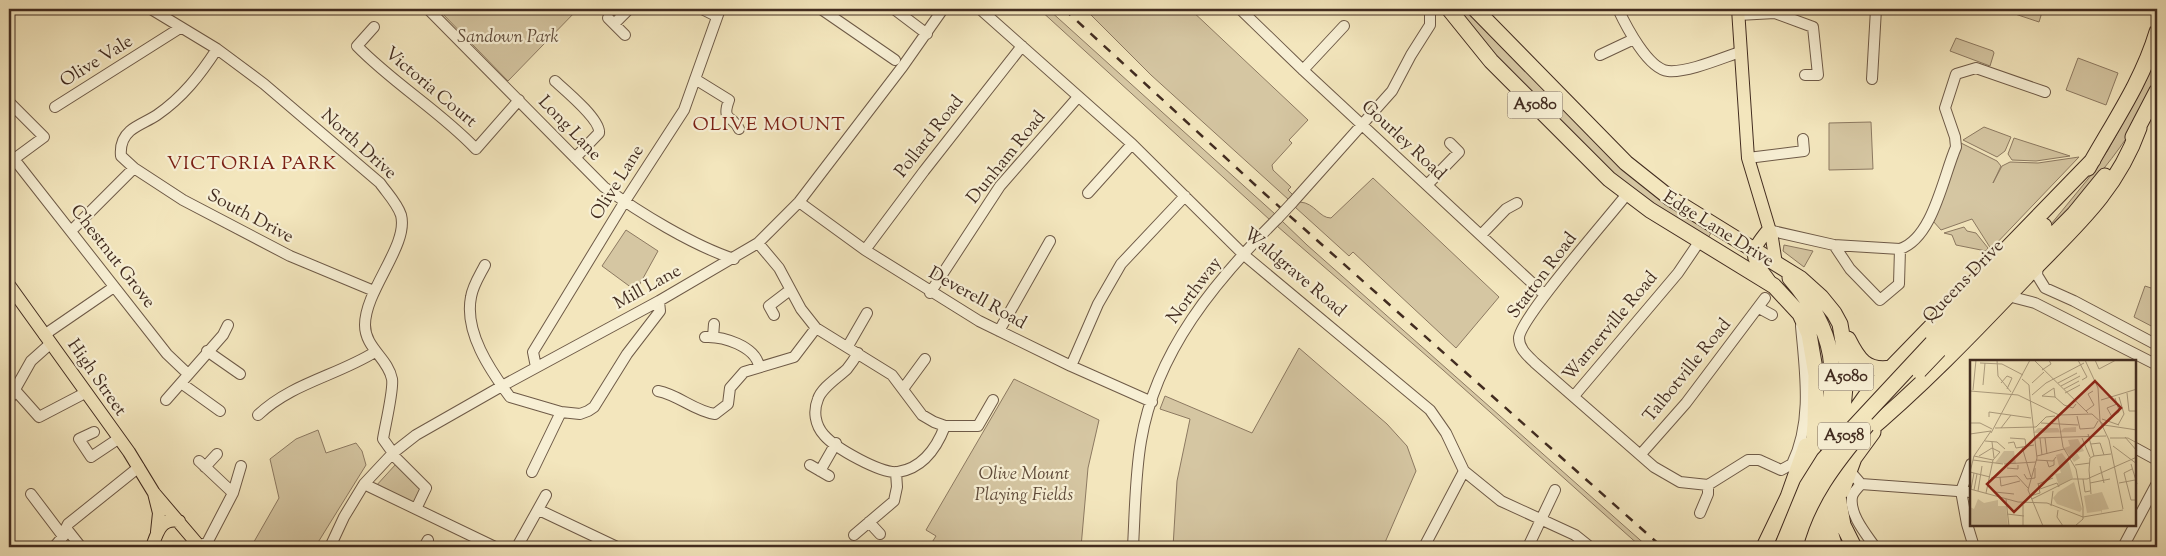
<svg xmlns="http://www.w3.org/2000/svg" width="2166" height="556" viewBox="0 0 2166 556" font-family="'Sorts Mill Goudy',serif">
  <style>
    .green { fill: #d5c6a2; stroke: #8c7961 }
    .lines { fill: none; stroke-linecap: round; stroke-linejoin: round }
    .minor-casing { stroke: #6e5a47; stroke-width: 12 }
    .major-casing { stroke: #422c20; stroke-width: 14 }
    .highway-casing { stroke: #422c20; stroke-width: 17 }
    .minor { stroke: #f7efd4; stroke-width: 10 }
    .major { stroke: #f3e6bd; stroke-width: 12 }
    .highway { stroke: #f3e6bd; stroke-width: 15 }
    .rail { stroke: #422c20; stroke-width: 2.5; stroke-dasharray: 9 9; stroke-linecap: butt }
    .minor-bridge-casing { stroke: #6e5a47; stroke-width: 12; stroke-linecap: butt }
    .highway-bridge-casing { stroke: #422c20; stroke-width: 17; stroke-linecap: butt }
    .minor-bridge { stroke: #f7efd4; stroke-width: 10 }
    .highway-bridge { stroke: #f3e6bd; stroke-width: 15 }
    .labels { text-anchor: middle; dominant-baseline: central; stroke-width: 4.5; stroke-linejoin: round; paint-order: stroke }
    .shield { fill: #f7efd4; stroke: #786656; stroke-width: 1 }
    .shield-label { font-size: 16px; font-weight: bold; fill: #422c20 }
    .park-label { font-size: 18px; font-style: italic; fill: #5f4b3a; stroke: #f7efd4 }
    .street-label { font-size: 18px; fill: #422c20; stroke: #f7efd4 }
    .neighbourhood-label { font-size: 19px; letter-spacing: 1px; fill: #7a1f14; stroke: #f7efd4 }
    .inset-road { fill: none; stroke: #ac9c7e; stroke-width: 1 }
    .view { fill: #8f2418; fill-opacity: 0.15; stroke: #8f2418; stroke-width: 2.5 }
    .inset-edge { fill: none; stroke: #422c20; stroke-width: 2.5 }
  </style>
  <rect width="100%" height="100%" fill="#f3e6bd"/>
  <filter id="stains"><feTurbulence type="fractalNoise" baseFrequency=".004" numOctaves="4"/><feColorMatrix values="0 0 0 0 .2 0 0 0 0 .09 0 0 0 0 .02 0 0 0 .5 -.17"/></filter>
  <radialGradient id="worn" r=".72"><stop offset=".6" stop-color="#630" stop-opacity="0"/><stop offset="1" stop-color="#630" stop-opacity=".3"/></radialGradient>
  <path class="green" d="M438 9H578L508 81Z
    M1039 9H1048L1275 214 1270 220Z
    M1085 9H1190L1308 120 1289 140 1292 143 1272 165 1273 170 1291 187 1288 190 1293 195 1289 200 1151 75Z
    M1456 9H1470L1640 183 1666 204 1711 233 1708 238 1666 213 1610 172 1484 45Z
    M2000 9H2043L2039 22Z
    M1956 38 1993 51 1994 53 1990 66 1950 51Z
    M2157 49C2157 58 2159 68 2157 76 2146 126 2083 194 2049 232L2047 229 2088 179 2108 150 2130 110Z
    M2078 58 2118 73 2106 105 2066 90Z
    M1871 122 1873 169 1829 170V123Z
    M1984 127 2011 137 2005 151 1997 157 1963 140Z
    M2014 138 2070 156 2036 161 2012 160 2008 154Z
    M1959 142 1997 161 2001 166 1993 183 2002 166 2010 162 2038 163 2079 157 1991 249 1972 219 1941 230 1933 221Z
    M1373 178 1499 297 1456 348 1353 252 1349 256 1295 207 1300 202C1315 203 1319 218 1331 218Z
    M1282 221 1307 245 1648 547H1641L1443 370 1277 226Z
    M1964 227 1967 231 1976 233 1988 248 1986 251 1956 245 1952 235 1944 233Z
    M626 230 658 251 636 291 602 266Z
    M1784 245 1813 251 1804 267 1783 251Z
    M2145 286 2157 290V329L2134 317Z
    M1299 348 1387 424 1407 446 1416 471 1383 547H1173L1177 481 1190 419 1160 409 1165 396 1252 433Z
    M1014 379 1099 420 1088 468 1081 547H929L936 536 926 530Z
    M318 430 326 453 356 443 362 451 366 465 317 544 312 547H251L279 498 270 459 296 439Z
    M396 464 421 489 413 506 375 487Z"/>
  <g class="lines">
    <defs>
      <path id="minor" d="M151 9 217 49 264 84 380 183C387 193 397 203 401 215 409 245 365 290 365 325 365 348 388 358 392 379 394 389 385 426 383 439L393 453
        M428 9 604 187C640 213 692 245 734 259
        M702 9 716 16
        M821 9 895 60
        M894 9 927 34
        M980 9 1132 144 1244 255 1430 410 1446 433 1464 471 1501 501 1575 535 1590 547
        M1240 9 1303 70 1545 295
        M1618 9C1626 26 1648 69 1668 71 1687 73 1722 58 1740 52
        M1738 15 1775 13 1813 27 1818 75H1805
        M608 18 625 35
        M614 24 629 9
        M374 27 357 46C394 84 440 111 476 149L519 100
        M217 49C200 75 183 97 157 115 148 121 137 125 130 131 122 138 120 146 121 156L134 168 183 200 290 256 374 291
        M1600 55 1634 39
        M1303 70 1344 26
        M695 79 729 100C721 122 733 115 739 129
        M1872 79 1876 9
        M555 81C565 90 601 120 599 133L575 158
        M9 102 44 137 10 162
        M55 107 180 28
        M1748 158 1804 151 1803 139
        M14 159 167 354 188 374
        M1427 185 1459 152 1450 143
        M1088 193 1132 144
        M1627 194C1610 216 1520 318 1519 338 1519 349 1528 356 1535 363L1654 467 1680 482 1708 485 1748 460H1759L1781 470 1792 464C1813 421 1805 372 1801 326
        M799 202 865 250 979 321 1071 366 1152 402
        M1292 203 1392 91 1411 55 1430 25V9
        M1768 230 1834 245 1900 249C1933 238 1943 177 1956 147L1955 137 1945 108 1956 74 1976 68 2045 92
        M71 231 134 168
        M1481 235 1506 209 1517 203
        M758 243 779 268 801 309 816 328 892 375 922 415 934 422 945 426H978L993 400
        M1834 245 1850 269 1880 300 1899 284 1900 249
        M865 250 924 171 1022 46
        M2038 264 2037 275 2045 288 2074 301 2157 345
        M485 265C480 275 473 285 471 297 464 332 490 370 510 397L561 412 580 414 588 411 594 407 627 354 660 311 659 301
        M930 293 1000 186 1078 97
        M2008 296 2035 303 2157 365
        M1759 308 1772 315
        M774 315 769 306 790 290
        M999 331 1050 241
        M44 335 114 287
        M705 337C723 336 755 346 759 366
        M713 337 714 324
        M848 346 867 313
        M207 351 240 374
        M858 353C855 358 851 364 847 369 839 377 822 387 818 399 813 411 815 425 824 435 835 448 881 474 898 472 923 468 937 447 945 426
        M1071 366 1098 304 1121 264 1185 196
        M536 367 533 352 625 201 684 110 720 9
        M181 383 220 411
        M903 389 925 359
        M15 390 39 417 85 393
        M658 391C679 395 694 411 715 414L728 404 730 388 744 372 794 357 816 328
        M1574 396 1678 273 1699 242
        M9 400 31 361 50 344
        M166 400 223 335 228 325
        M258 415C292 383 336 376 375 352
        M94 432 79 439 91 457 118 439
        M2135 448 2157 460
        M392 454 426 488 416 509
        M1641 454 1686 403 1765 298
        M199 461 233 493
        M1971 464 1961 491 1967 524 1974 547
        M810 465 829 476
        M205 467 217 454
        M1848 469 1861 484 1971 492
        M820 471 836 443
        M532 472 561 412
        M364 484 495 547
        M1861 484C1858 488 1853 492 1852 497 1849 514 1866 534 1875 547
        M31 494 62 535
        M539 510 617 547
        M1700 513 1708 494V485
        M869 522 880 534
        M854 535 894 501 897 487 896 472
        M199 545 207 543 233 493 241 466
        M54 547 67 532
        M81 547 66 528 68 524 139 467
        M330 547 344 517 364 484 393 453 416 435 502 386 659 301 758 243 799 202 903 66 943 9
        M424 547 428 540
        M517 547 546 495
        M1133 547C1135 512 1135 476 1141 441 1156 351 1216 280 1278 218
        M1424 547 1464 471
        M1528 547 1555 490
        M2123 547 2157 483"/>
      <path id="major" d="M1738 9 1748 158 1772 238 1776 264
        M1768 230C1746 257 1752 256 1769 280
        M9 285 129 452 154 493 200 547
        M154 493 159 513 157 532
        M152 547C157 533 161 517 179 521"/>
      <path id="highway" d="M1449 9 1491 61 1609 179 1650 210 1774 286 1800 314 1809 334 1816 375 1815 425 1809 489 1815 525 1821 547
        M1475 9 1626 163 1670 198 1801 279 1821 297 1834 313 1840 324 1847 365 1836 485 1843 525 1854 547
        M2133 137 2157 91
        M2088 168C2113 123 2142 82 2157 32
        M1790 278C1837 332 1840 374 1822 442
        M1848 339C1858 359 1866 372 1891 368
        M1932 343 2044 226
        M1939 350 2074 214 2105 176
        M1843 428 1865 397 1891 368 2093 160
        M1860 438C1919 389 1973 333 2026 277 2072 229 2116 193 2139 128
        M1825 475C1824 498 1827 525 1835 547
        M1842 491 1854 458 1873 432
        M1788 497 1810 469
        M1764 547 1788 497 1806 446
        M1806 547 1811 522"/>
    </defs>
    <use href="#minor" class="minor-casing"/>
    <use href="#major" class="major-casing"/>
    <use href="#highway" class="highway-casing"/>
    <use href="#minor" class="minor"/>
    <use href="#major" class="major"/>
    <use href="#highway" class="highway"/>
    <path class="rail" d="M1064 9 1265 194 1662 547"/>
    <defs>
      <path id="minor-bridge" d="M1278 218 1292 203"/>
      <path id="highway-bridge" d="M1919 371 1939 350
        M1782 547 1807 486 1824 459 1932 343
        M1795 547C1807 499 1835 463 1867 425"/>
    </defs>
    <use href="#minor-bridge" class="minor-bridge-casing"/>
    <use href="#highway-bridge" class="highway-bridge-casing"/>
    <use href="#minor-bridge" class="minor-bridge"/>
    <use href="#highway-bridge" class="highway-bridge"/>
  </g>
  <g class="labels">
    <g class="shield">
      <rect x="1507.5" y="91.5" width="55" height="27" rx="4"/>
      <rect x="1818.5" y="363.5" width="55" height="27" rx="4"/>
      <rect x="1818" y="422.5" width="52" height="27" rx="4"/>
    </g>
    <g class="shield-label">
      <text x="1535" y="105">A5080</text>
      <text x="1846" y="377">A5080</text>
      <text x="1844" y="436">A5058</text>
    </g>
    <g class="park-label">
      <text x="508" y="38">Sandown Park</text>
      <text x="1024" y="475">Olive Mount<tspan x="1024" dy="21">Playing Fields</tspan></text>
    </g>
    <g class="street-label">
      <text transform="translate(97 62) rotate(-32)">Olive Vale</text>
      <text transform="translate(430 88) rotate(40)">Victoria Court</text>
      <text transform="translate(569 129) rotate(46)">Long Lane</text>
      <text transform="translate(930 137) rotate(-52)">Pollard Road</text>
      <text transform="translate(1403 141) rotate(43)">Gourley Road</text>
      <text transform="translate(358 145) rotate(42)">North Drive</text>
      <text transform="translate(1007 158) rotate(-51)">Dunham Road</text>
      <text transform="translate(618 183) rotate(-58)">Olive Lane</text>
      <text transform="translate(250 217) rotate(28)">South Drive</text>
      <text transform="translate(1718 230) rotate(32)">Edge Lane Drive</text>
      <text transform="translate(112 257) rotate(52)">Chestnut Grove</text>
      <text transform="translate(1294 273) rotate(40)">Waldgrave Road</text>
      <text transform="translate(1543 276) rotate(-53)">Statton Road</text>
      <text transform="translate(1964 282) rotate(-46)">Queens Drive</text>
      <text transform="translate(648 288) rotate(-29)">Mill Lane</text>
      <text transform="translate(1195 291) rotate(-53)">Northway</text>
      <text transform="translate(977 299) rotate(29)">Deverell Road</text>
      <text transform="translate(1611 327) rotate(-50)">Warnerville Road</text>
      <text transform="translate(1688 371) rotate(-51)">Talbotville Road</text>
      <text transform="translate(96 378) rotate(55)">High Street</text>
    </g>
    <g class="neighbourhood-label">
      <text x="769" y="125">OLIVE MOUNT</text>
      <text x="252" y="164">VICTORIA PARK</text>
    </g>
  </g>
  <g transform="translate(1970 360)">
    <rect width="166" height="166" fill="#f3e6bd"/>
    <path d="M106 67V72L63 73 68 68H88L90 72 94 68ZM108 79 114 91 107 93 110 98 104 102 94 88 100 86 98 80ZM34 91H44L46 104 25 103ZM92 93 99 103 103 118 89 126 85 114 91 113 86 95ZM104 122 112 149 110 152 87 144 83 138 88 132ZM132 132 139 149 132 150V154L131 151 117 153 114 136ZM8 139 14 143 28 140V146H36L38 166H0V147L4 149Z" fill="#d5c6a2"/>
    <path class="inset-road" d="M27 0 28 16 41 32M108 0 117 17 112 20M115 0 128 28 130 61 139 80 153 149M125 0 129 9 146 0M65 1 118 53M10 3 32 4 53 15M72 10 81 4 79 0M52 19 59 25 60 38M31 23 37 16 42 18 37 29M62 23 74 12M88 23 107 13M13 25 15 3M91 26 110 16M94 29 109 21M3 30 6 0M0 31 48 35 89 55 122 54 134 65 167 70M95 33 110 25M157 33 159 51H167M62 35 76 23 114 3M85 37 72 36 84 28 85 37 94 45 103 48 106 44M60 38 67 98 58 130 73 166M145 38 149 50V52L142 57 137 48 147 44M131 40 167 29M116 51 124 45 118 34 123 31M88 56 93 87 106 109 113 147V159L105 166M107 56 110 69 124 68 128 61M19 57V52L61 58M132 59 149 65M0 63H10L22 69M71 63 108 65M148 65 154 54 149 37M25 68 66 67 76 57 85 56M31 68 41 55M21 73 60 0M0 74 21 71M118 74 124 96M155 77 167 91M40 78 55 79 56 86M64 78 136 76M70 78 72 95M75 78 77 94M112 78 120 97M140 78H158L167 83M15 81 27 82 35 89M22 82 24 98M38 83 44 82 46 88 64 85M121 84 130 83 134 95M143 86 167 104M52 87 61 117M4 96 23 100M9 96 22 88 30 92 23 100 16 133M67 96 94 89M124 96 141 94M3 100 33 104M66 100 83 101 86 97M77 101 79 107 84 105V100M34 104 66 102M161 104 167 124M105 105 120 103M130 106 134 123M37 108 48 109V105M162 109 154 113 161 140H167M0 112 20 117M0 112 4 96 21 71M54 114 57 119 65 118V108M30 117 31 126 50 121M21 118 47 116 58 128M113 119 115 132 120 131M120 123 140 119M149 123 165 120M68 124 83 118M0 129 48 142 77 143 113 157 153 150M1 129 4 113M70 129 87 123 89 127M4 130 7 114M8 131 12 106M25 132 44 134M121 134 119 110 120 98 124 96M60 136 70 133 68 123M36 139 39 166M62 139 102 119H117L167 97M53 145V166M81 146 83 131M88 150 87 157 93 166M37 154 54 156"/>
    <path class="view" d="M125 21 151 48 44 152 17 124Z"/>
    <rect width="166" height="166" class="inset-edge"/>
  </g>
  <rect width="2166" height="556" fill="none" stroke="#f3e6bd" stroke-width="30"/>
  <rect x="10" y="10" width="2146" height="536" fill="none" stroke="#422c20" stroke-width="2.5"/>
  <rect x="15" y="15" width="2136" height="526" fill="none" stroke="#422c20"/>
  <rect width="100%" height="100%" filter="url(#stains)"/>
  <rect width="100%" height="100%" fill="url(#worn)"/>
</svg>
